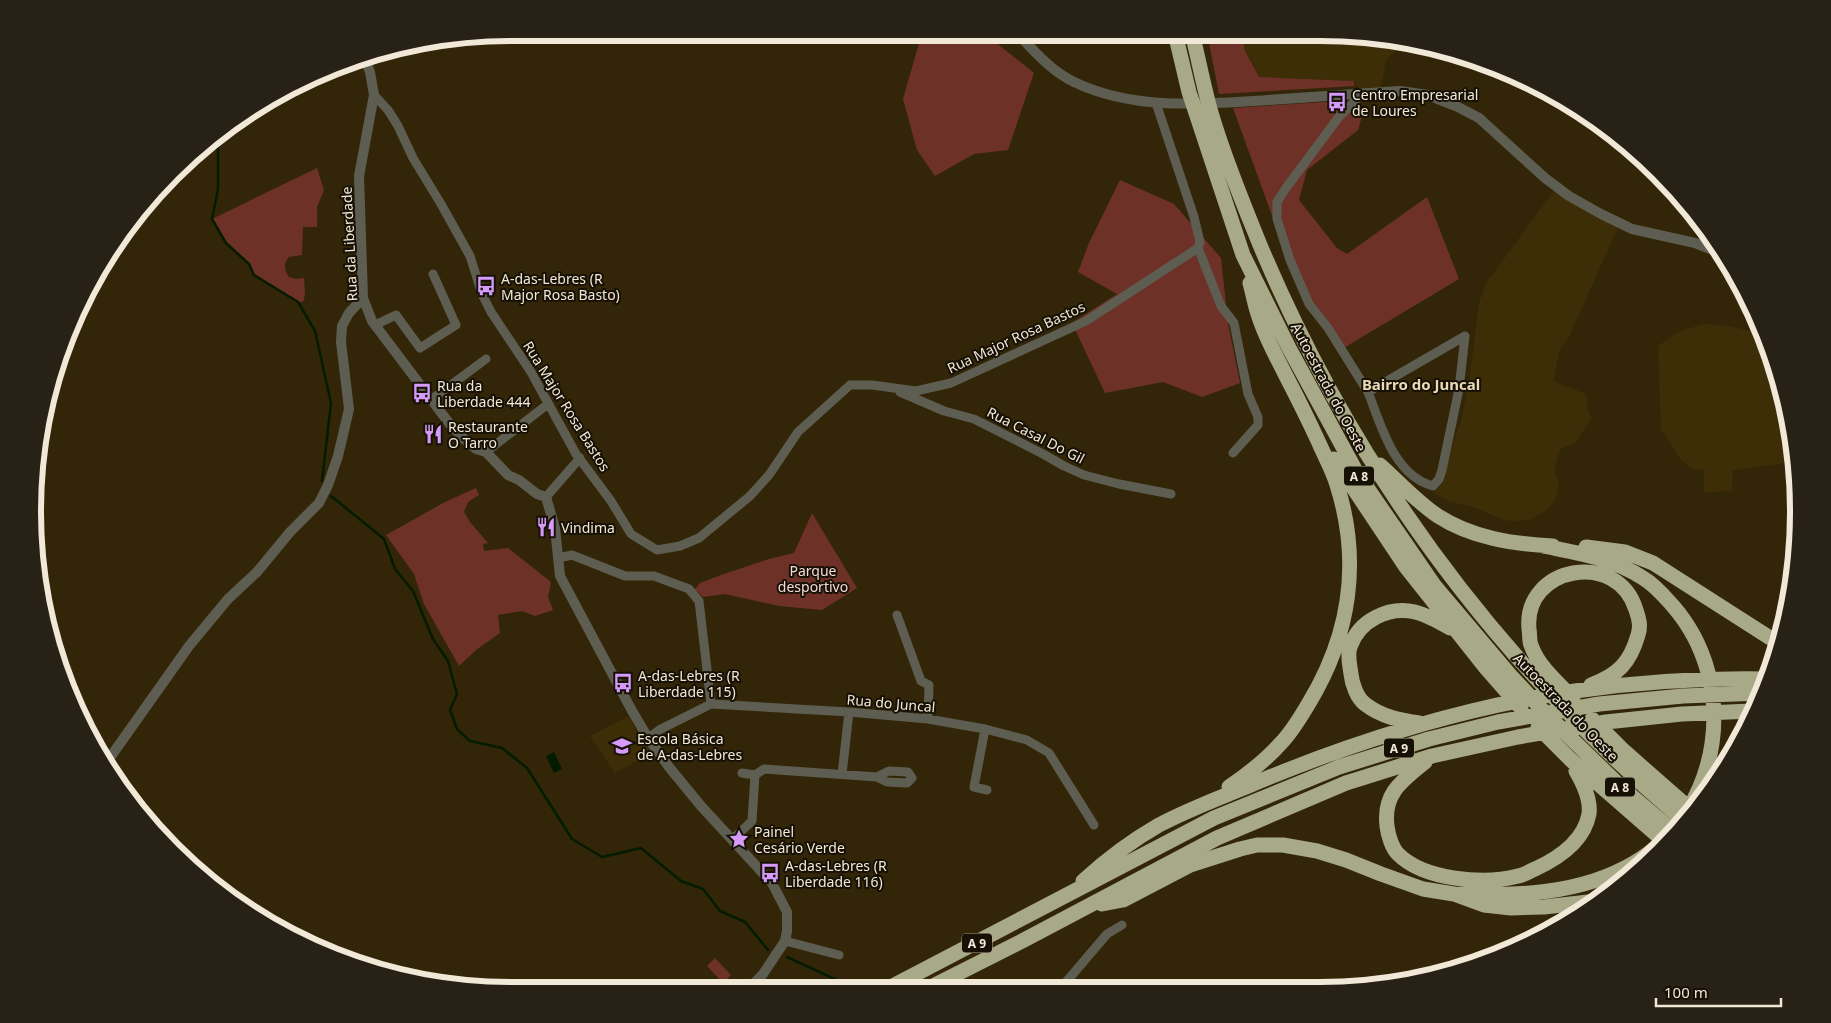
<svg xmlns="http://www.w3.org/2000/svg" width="1831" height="1023" viewBox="0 0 1831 1023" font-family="'Noto Sans',sans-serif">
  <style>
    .built { fill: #3e2e07 }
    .green { fill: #6e3127 }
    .water { fill: #031c00 }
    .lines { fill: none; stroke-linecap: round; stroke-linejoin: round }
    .stream { stroke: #031c00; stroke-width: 2.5 }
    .minor { stroke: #5d5e51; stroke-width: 9 }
    .tertiary { stroke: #5d5e51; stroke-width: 10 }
    .motorway { stroke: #a7a987; stroke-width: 15 }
    .labels { text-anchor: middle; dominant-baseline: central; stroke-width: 4; stroke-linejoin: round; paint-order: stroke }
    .shield { fill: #161005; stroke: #afa799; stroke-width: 1 }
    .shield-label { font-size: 12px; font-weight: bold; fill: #f1e8d8 }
    .poi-label { font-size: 14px; fill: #f1e8d8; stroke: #161005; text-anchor: start }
    .street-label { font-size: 14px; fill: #f1e8d8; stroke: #161005 }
    .park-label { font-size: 14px; fill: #f4dad5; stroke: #161005 }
    .neighbourhood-label { font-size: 15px; font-weight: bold; fill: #ebdab8; stroke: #161005 }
    .rim { fill: none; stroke: #f1e8d8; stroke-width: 6 }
  </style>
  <rect width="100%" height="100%" fill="#332608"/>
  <path class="built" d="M1240 33 1351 34 1403 44 1386 60 1380 92 1363 93 1353 81 1259 77 1245 51Z
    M1557 187 1620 223 1568 339 1560 348 1553 381 1586 394 1588 409 1591 419 1575 443 1560 449 1554 470 1559 485 1556 498 1547 510 1530 520 1510 521 1494 516 1477 508 1448 501 1434 493 1439 487 1461 421 1469 383 1479 303 1486 283Z
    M1703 324 1728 326 1762 333 1782 388 1794 462 1733 470 1732 491 1704 492V470L1693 469 1681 460 1661 429 1658 346 1678 332Z
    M629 716 637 733 652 752 615 773 590 736Z"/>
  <path class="green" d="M922 33H984L1034 73 1008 150 974 154 935 176 917 150 903 99Z
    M1207 33H1241L1245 51 1259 77 1353 81 1355 86 1219 94Z
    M1341 101 1362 116 1358 130 1307 170 1299 200 1337 248 1347 254 1427 197 1459 279 1342 349 1302 298 1233 108Z
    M317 168 324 190 317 207V227H303L302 255 289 257C283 264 284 270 289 277L296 279 304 278 305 295 303 302H298L254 275 249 264 226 243 212 219Z
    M1120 180 1174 204 1221 258 1228 323 1240 383 1202 397 1163 382 1105 393 1072 323 1117 294 1078 272 1089 243Z
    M476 488 479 495 468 502 464 512 470 522 488 543 483 544 484 551 508 548 551 582 548 597 553 610 535 616 522 611 498 615 500 633 476 650 459 666 424 604 414 574 386 535 445 502Z
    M812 513 857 588 822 610 779 606 725 594 703 597 695 589 700 583 721 575 769 559 794 553Z
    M715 958 731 975 723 983 707 966Z"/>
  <path class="water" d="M554 752 562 769 554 773 546 756Z"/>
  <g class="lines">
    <path class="stream" d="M218 133V189L212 219 226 243 249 264 254 275 298 302 315 331 331 403 322 481
      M331 496 384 539 395 569 413 591 433 639 448 661 457 694 450 710 457 729 470 741 502 748 527 768 572 839 602 857 641 848 681 881 703 889 720 911 745 922 768 950
      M787 957 839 981 844 988"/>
    <path class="minor" d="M1363 93 1338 118 1286 188 1277 202V219L1290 260 1309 304 1328 328 1368 392 1465 336
      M374 95 388 110 398 126 413 158 441 204 470 256 482 294 491 312 531 372 576 454 611 501 631 534 657 550 680 546 699 538 750 496 769 475 798 432 850 385H872L916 391 951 383 1086 321 1198 248
      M1156 103 1194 217 1200 242 1198 248 1221 306 1234 323 1248 394 1258 417V425L1233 453
      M375 325 396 315 420 348 456 325 433 274
      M900 392 944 411 974 419 1043 454 1064 466 1084 475 1119 484 1171 494
      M1368 392C1381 425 1394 476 1433 486L1439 479 1442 470 1459 389 1465 336
      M432 399 486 359
      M486 452 548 404
      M546 497 580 458
      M558 558 572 555 625 576H654L689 589 699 601 711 704
      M897 615 921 681 929 685 928 719
      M985 729 974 787 987 790
      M648 738 661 729 711 704 849 712 928 719 985 729 1027 740 1049 753 1094 825
      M742 773 755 775 764 769 877 777 887 782 907 783 912 778 908 772 889 771 877 777
      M842 774 849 712
      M732 840 752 821 755 775
      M785 941 839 955
      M1061 988 1107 934 1122 925"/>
    <path class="tertiary" d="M1017 33C1034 51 1051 71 1074 82 1135 111 1202 104 1268 100 1312 97 1356 94 1400 91L1428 95 1458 107 1479 118 1545 178 1569 196 1601 214 1632 229 1695 243 1720 253
      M364 57 370 72 374 95 359 176 363 298 372 321 449 423 464 439 476 449 486 452 508 475 519 480 537 494 546 497 555 528 560 576 631 709 648 738 669 767 701 806 772 883 787 912V931L785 941 763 974 749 989
      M109 759 189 646 228 599 257 572 290 532 319 503 328 485 338 456 349 409 341 342 342 326 349 313 363 298"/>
    <path class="motorway" d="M1175 33 1189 92 1243 255 1289 348 1357 473 1434 585 1510 675 1548 716 1621 787 1673 831
      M1192 33C1199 61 1204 89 1212 116 1225 160 1243 203 1260 245 1354 469 1497 662 1682 819
      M1334 459 1406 567 1486 668 1521 708
      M1380 465C1399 482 1417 502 1438 516 1472 538 1513 544 1553 546
      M1586 547 1625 552 1653 563 1778 643
      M1573 698C1558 683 1538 666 1531 645 1529 640 1530 634 1529 629 1523 566 1618 549 1636 610 1639 619 1641 626 1638 635 1630 663 1618 675 1591 685
      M1592 719 1624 751 1690 809
      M1419 723C1399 720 1382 717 1365 704 1357 698 1352 684 1351 674 1350 666 1347 655 1350 647 1359 620 1389 606 1415 612 1428 615 1439 622 1450 628
      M1538 727 1571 760 1665 842
      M1425 762C1402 781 1383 793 1387 826 1388 835 1392 848 1398 854 1424 880 1484 885 1518 876 1524 875 1530 871 1535 869 1559 858 1584 841 1589 814 1591 799 1583 783 1576 771
      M1229 787C1248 774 1266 760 1281 743 1292 732 1301 716 1309 703 1350 635 1361 561 1337 485 1333 471 1325 457 1319 443 1308 419 1296 395 1284 372 1275 354 1265 336 1259 317 1255 306 1253 294 1250 283
      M1083 881C1106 860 1131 841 1159 825 1189 809 1222 797 1253 784 1356 741 1464 707 1575 691 1637 682 1705 678 1767 679
      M1454 894C1515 896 1580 895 1634 863 1723 810 1740 683 1673 606 1664 596 1655 585 1643 578 1613 558 1577 553 1543 546
      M1102 904 1123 900 1190 865 1240 849 1257 845H1283L1317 851 1346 860 1381 874 1423 889 1454 894 1484 905 1511 908 1544 907 1597 901
      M889 988 1214 818 1339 767 1429 739 1498 722 1599 704 1683 696 1761 693
      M929 988 1024 940 1217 838 1346 783 1432 756 1518 737 1606 722 1682 714 1752 711"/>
  </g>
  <defs>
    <symbol id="bus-bare" viewBox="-9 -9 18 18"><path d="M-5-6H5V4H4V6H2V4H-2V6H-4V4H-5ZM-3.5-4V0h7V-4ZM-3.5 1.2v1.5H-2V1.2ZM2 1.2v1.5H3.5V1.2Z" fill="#d59bfa" stroke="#161005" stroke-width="2.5" paint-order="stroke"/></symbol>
    <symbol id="restaurant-bare" viewBox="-9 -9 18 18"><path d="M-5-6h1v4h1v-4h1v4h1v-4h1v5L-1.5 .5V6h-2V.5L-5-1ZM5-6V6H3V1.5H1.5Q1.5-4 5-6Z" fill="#d59bfa" stroke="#161005" stroke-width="2.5" paint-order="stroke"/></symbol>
    <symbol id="school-bare" viewBox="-9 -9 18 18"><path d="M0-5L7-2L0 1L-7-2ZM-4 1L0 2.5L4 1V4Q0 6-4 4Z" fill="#d59bfa" stroke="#161005" stroke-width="2.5" paint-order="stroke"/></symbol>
    <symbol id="sight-bare" viewBox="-9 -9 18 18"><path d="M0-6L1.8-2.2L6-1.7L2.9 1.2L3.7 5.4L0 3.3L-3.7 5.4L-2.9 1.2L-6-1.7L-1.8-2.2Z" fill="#d59bfa" stroke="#161005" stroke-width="2.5" paint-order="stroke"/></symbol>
  </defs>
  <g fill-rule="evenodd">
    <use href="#bus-bare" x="1323" y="88" width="28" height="28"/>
    <use href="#bus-bare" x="472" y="272" width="28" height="28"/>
    <use href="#bus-bare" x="408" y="379" width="28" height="28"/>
    <use href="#restaurant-bare" x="419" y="420" width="28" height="28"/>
    <use href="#restaurant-bare" x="532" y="513" width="28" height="28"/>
    <use href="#bus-bare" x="609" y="669" width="28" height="28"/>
    <use href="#school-bare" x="608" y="732" width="28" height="28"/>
    <use href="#sight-bare" x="725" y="825" width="28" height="28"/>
    <use href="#bus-bare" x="756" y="859" width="28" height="28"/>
  </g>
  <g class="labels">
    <g class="shield">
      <rect x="1344" y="466.5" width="30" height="19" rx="4"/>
      <rect x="1384" y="738.5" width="30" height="19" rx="4"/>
      <rect x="1605" y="777.5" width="30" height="19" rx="4"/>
      <rect x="962" y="933.5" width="30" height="19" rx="4"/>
    </g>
    <g class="shield-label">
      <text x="1359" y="476">A 8</text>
      <text x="1399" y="748">A 9</text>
      <text x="1620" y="787">A 8</text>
      <text x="977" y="943">A 9</text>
    </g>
    <g class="poi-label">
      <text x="1352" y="94">Centro Empresarial<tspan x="1352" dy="16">de Loures</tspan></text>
      <text x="501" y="278">A-das-Lebres (R<tspan x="501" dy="16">Major Rosa Basto)</tspan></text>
      <text x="437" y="385">Rua da<tspan x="437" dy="16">Liberdade 444</tspan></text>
      <text x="448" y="426">Restaurante<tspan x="448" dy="16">O Tarro</tspan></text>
      <text x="561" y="527">Vindima</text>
      <text x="638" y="675">A-das-Lebres (R<tspan x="638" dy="16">Liberdade 115)</tspan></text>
      <text x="637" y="738">Escola Básica<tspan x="637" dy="16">de A-das-Lebres</tspan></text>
      <text x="754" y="831">Painel<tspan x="754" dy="16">Cesário Verde</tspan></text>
      <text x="785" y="865">A-das-Lebres (R<tspan x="785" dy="16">Liberdade 116)</tspan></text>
    </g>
    <g class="street-label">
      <text transform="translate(349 244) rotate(-93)">Rua da Liberdade</text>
      <text transform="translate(1016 337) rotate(-25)">Rua Major Rosa Bastos</text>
      <text transform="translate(1329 387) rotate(62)">Autoestrada do Oeste</text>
      <text transform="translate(567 406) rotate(58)">Rua Major Rosa Bastos</text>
      <text transform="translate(1036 435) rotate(27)">Rua Casal Do Gil</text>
      <text transform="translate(891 703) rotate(5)">Rua do Juncal</text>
      <text transform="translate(1566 707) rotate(46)">Autoestrada do Oeste</text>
    </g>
    <g class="park-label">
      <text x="813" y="570">Parque<tspan x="813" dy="16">desportivo</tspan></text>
    </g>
    <g class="neighbourhood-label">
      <text x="1421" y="384">Bairro do Juncal</text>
    </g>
  </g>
  <path d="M0 0H1831V1023H0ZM511 41H1320A470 470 0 0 1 1790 511V512A470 470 0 0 1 1320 982H511A470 470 0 0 1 41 512V511A470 470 0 0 1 511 41Z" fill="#282116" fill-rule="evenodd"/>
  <path class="rim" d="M511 41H1320A470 470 0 0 1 1790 511V512A470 470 0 0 1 1320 982H511A470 470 0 0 1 41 512V511A470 470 0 0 1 511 41Z"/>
  <path d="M1656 998v8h125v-8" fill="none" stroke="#f1e8d8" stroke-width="2.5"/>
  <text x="1664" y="998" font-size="15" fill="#f1e8d8" stroke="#161005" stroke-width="4" paint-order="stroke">100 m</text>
</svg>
